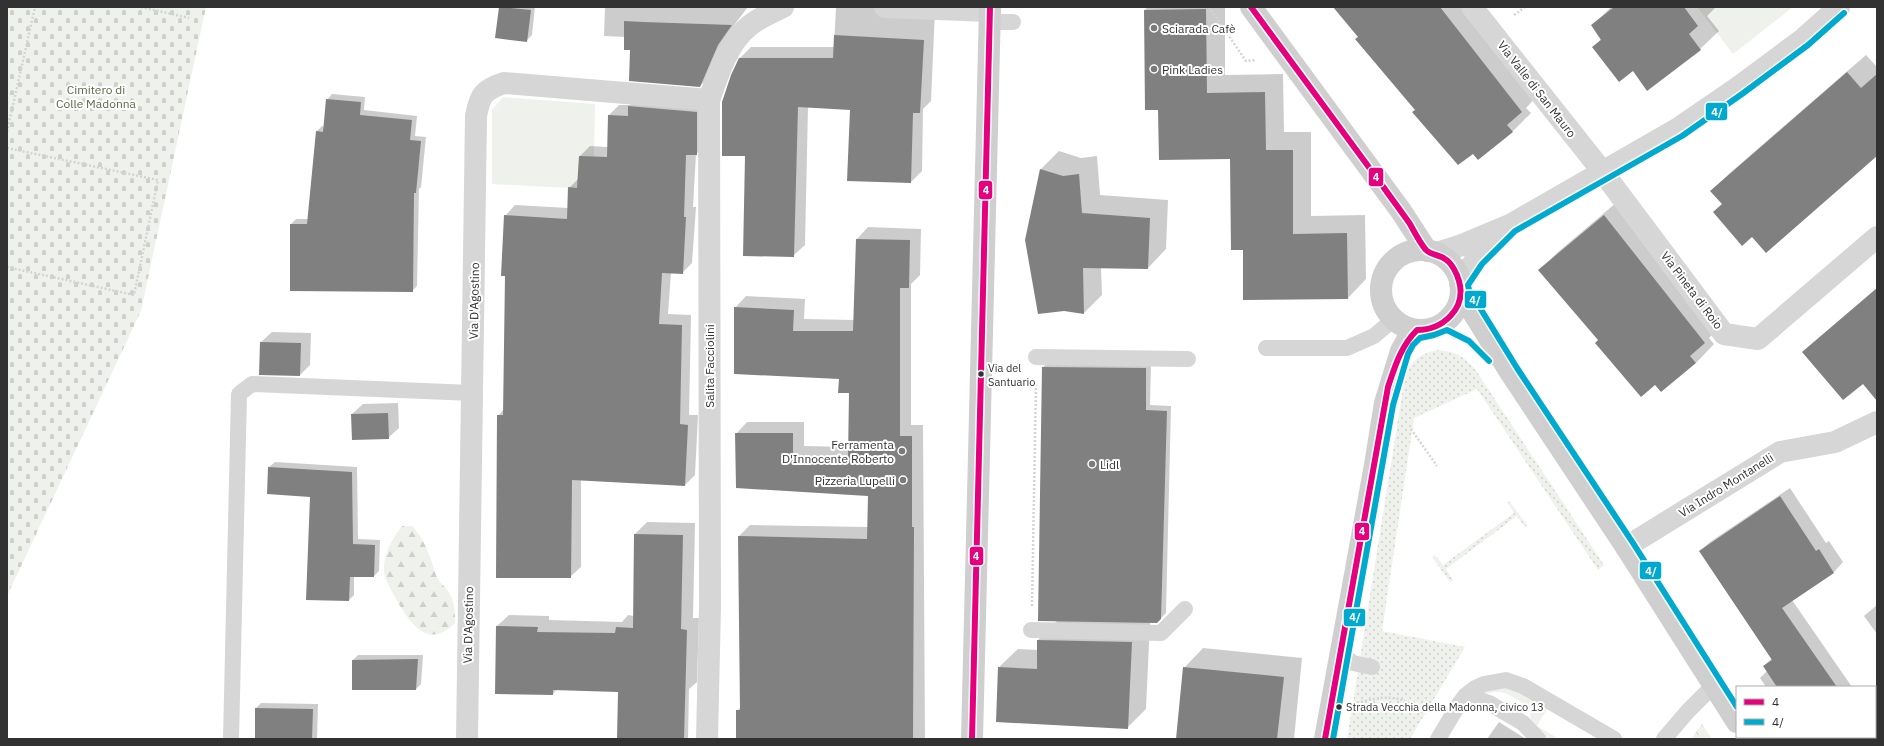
<svg xmlns="http://www.w3.org/2000/svg" width="1884" height="746" viewBox="0 0 1884 746" font-family="'IBM Plex Sans',sans-serif">
  <style>
    .grass { fill: url(#grass-dots) }
    .forest { fill: url(#forest-firs) }
    .cemetery { fill: url(#cemetery-stones) }
    .park { fill: url(#park-crowns) }
    .garden { fill: #eff2ec }
    .shadow { fill: #0003 }
    .building { fill: #808080 }
    .lines { fill: none; stroke-linecap: round; stroke-linejoin: round }
    .path { stroke: #d4d4d4; stroke-width: 2.5; stroke-dasharray: 2 2; stroke-linecap: butt }
    .lane { stroke: #d6d6d6; stroke-width: 16 }
    .street { stroke: #d6d6d6; stroke-width: 22 }
    .secondary { stroke: #cfcfcf; stroke-width: 22 }
    .bus-1-casing { stroke: #fff; stroke-width: 9 }
    .bus-2-casing { stroke: #fff; stroke-width: 9 }
    .bus-1 { stroke: #e5007d; stroke-width: 6 }
    .bus-2 { stroke: #00a9ce; stroke-width: 6 }
    .poi-dot { fill: #7a7a7a; stroke: #fff; stroke-width: 1.5 }
    .bus-dot { fill: #323232; stroke: #fff; stroke-width: 1.5 }
    .labels { text-anchor: middle; dominant-baseline: central; stroke-width: 4; stroke-linejoin: round; paint-order: stroke }
    .bus-label { font-size: 11px; fill: #323232; stroke: #fff; text-anchor: start }
    .poi-label { font-size: 12px; fill: #323232; stroke: #fff; text-anchor: start }
    .park-label { font-size: 12px; fill: #566a44; stroke: #fff }
    .street-label { font-size: 12px; fill: #323232; stroke: #fff }
    .line-badge { stroke: #fff; stroke-width: 1.5 }
    .badge-label { font-size: 11px; text-anchor: middle; font-weight: bold; fill: #fff }
  </style>
  <defs>
    <pattern id="grass-dots" width="8" height="8" patternUnits="userSpaceOnUse"><rect width="8" height="8" fill="#eff2ec"/><path d="M2 2h.1M6 6h.1" fill="none" stroke="#cdd0cb" stroke-width="1.8" stroke-linecap="round"/></pattern>
    <pattern id="forest-firs" width="22" height="20" patternUnits="userSpaceOnUse"><rect width="22" height="20" fill="#eff2ec"/><path d="M5 1l3.5 6h-7zM16 11l3.5 6h-7z" fill="#cdd0cb"/></pattern>
    <pattern id="cemetery-stones" width="16" height="16" patternUnits="userSpaceOnUse"><rect width="16" height="16" fill="#eff2ec"/><path d="M2 7V4a2 2 0 0 1 4 0v3zM10 15v-3a2 2 0 0 1 4 0v3z" fill="#cdd0cb"/></pattern>
    <pattern id="park-crowns" width="20" height="18" patternUnits="userSpaceOnUse"><rect width="20" height="18" fill="#eff2ec"/><path d="M2 6a3 3 0 1 1 6 0M12 15a3 3 0 1 1 6 0" fill="none" stroke="#cdd0cb"/></pattern>
  </defs>
  <rect width="100%" height="100%" fill="#fff"/>
  <path class="grass" d="M1437 350C1457 352 1462 355 1475 369L1604 565 1598 570 1477 389 1414 418 1382 631 1465 647 1410 739H1347L1405 376C1410 361 1422 353 1437 350Z
    M1509 501 1527 525 1525 527 1517 516 1446 569 1453 580 1450 582 1432 557 1435 555 1443 565 1514 513 1507 502Z"/>
  <path class="forest" d="M402 526H412C426 541 430 557 436 575 438 581 444 585 447 590 455 600 455 611 455 623 428 651 409 622 396 599 392 591 384 579 384 571 383 554 392 539 402 526Z"/>
  <path class="cemetery" d="M7 7H206L141 311 7 596Z"/>
  <path class="park" d="M1702 724 1712 739H1691Z"/>
  <path class="garden" d="M1697 7H1793L1733 54Z
    M503 97 595 104 594 157 589 189 492 184V110Z
    M1507 684 1547 709 1537 726 1559 739H1542L1531 721 1529 707C1511 697 1504 686 1483 695L1480 693Z"/>
  <path class="shadow" d="M500 7H535L532 35 527 40 496 37Z
    M605 7H748L728 33 711 75 700 86 631 50 625 37 604 36Z
    M836 7H890L935 10 931 101 923 109 922 171 911 182 851 109 808 107 805 245 793 256 746 155 740 58 751 47H834Z
    M1148 7H1225V75L1283 74 1284 132H1311V216L1365 215 1366 279 1348 298 1244 249 1231 158 1159 109 1145 10Z
    M1334 7H1472L1540 93 1526 108 1531 113 1513 131 1478 159 1473 152 1416 109Z
    M1611 7H1716L1707 16 1719 31 1700 49 1633 70 1593 47 1602 38 1592 26Z
    M1866 55 1877 67V155L1722 204 1711 191 1730 173Z
    M332 94 365 97 364 110 417 116 415 136 426 137 421 187 419 189 417 286 412 291 291 224 296 219H308L317 131 322 126 324 127 327 100Z
    M640 96 706 102V144L696 154 693 207H696L692 263 682 273 671 272 668 314 691 315 689 415H698L695 475 685 485 581 479V567L570 577 498 416 504 409 506 275 505 216 515 205 568 208 569 188 579 178 580 156 590 146 608 147 609 115 619 105H630Z
    M1059 151 1081 158 1097 156 1100 195 1168 200 1166 249 1148 268 1101 267 1102 295 1084 313 1026 241 1041 169Z
    M1623 197 1723 324 1709 338 1714 344 1696 363 1540 270 1558 252Z
    M868 227 921 229 920 275 911 284V425H923L925 739H737V711L741 707 739 536 750 525 868 527 870 495 736 434 747 422H804V446L849 447 850 392 840 378 735 308 746 296 805 299 804 319 854 320 857 239Z
    M1877 288V376L1863 383 1803 352Z
    M272 332 311 333 310 365 300 375 261 342Z
    M1048 362 1151 363 1150 405 1171 406 1166 613 1157 622H1150L1146 709 1127 728 999 667 1018 649 1038 650V640L1058 620H1039L1043 367Z
    M398 403 399 428 388 438 352 414 363 404Z
    M275 462 357 467 358 539 380 540 379 571 374 576H354V595L349 600 311 496 268 493 269 467Z
    M1790 488 1826 543 1829 541 1843 562 1834 572 1792 600 1852 687H1766L1760 678 1767 671 1764 666 1772 658 1700 551 1710 542Z
    M647 522 695 523 693 618H699L697 682 689 689 688 739H618L619 691 557 689 553 694 497 626 509 615 549 616V620L622 622 628 615 634 616 635 534Z
    M1877 605V634L1864 616Z
    M1203 648 1302 658 1294 739H1238L1184 668Z
    M358 655H423L421 684 416 689 353 660Z
    M261 703 318 704 317 739H256V708Z
    M1875 708 1877 711V739H1814L1812 737H1875Z
    M1499 722 1526 739H1487Z"/>
  <path class="building" d="M499 7 531 10 527 42 495 38Z
    M1333 7H1440L1522 112 1507 125 1513 132 1478 160 1473 154 1458 165 1412 112 1415 110 1355 39 1358 37Z
    M1614 7H1684L1698 26 1689 34 1701 50 1647 91 1633 71 1619 82 1592 47 1601 40 1591 25Z
    M1206 9 1207 93 1265 92 1266 150H1293V234L1347 233 1348 299 1243 300V250H1231L1230 159 1159 160 1158 110H1145L1144 10Z
    M624 21 643 22 732 25 718 45 700 87 629 81 630 50H624Z
    M834 35 924 40 920 113H913L911 183 847 181 850 110 798 107 794 257 743 256 745 156H722V102L731 75 739 58H833Z
    M1847 72 1861 88 1877 74V156L1766 253 1752 237 1742 246 1713 212 1722 204 1710 191Z
    M326 99 361 102 360 115 412 120 410 140 421 141 416 193H414L413 292 290 291V224H307L316 131 323 132Z
    M628 106 697 112V155H686L684 217H686L683 274 662 273 659 324 682 325 680 424 688 425 685 486 572 480 571 578H496L497 415H503L505 276H501L504 215 567 219 568 187 577 188 579 156 607 157 608 115 628 116Z
    M1040 169 1063 176 1079 174 1082 213 1150 218 1148 269 1083 268 1084 314 1064 311 1038 314 1025 240Z
    M1604 215 1705 343 1690 356 1696 363 1661 392 1655 385 1641 397 1595 343 1598 340 1538 270Z
    M856 239 910 240 909 288H900V436H912V527H914L913 739H736V710H740L738 536 867 539 868 496 736 488 735 433H793V457L848 458 849 393H838L839 379 734 374V307L794 310 793 331H853Z
    M1877 288V401L1863 384 1843 400 1802 352Z
    M260 342 301 343 300 376 259 375Z
    M1042 367 1146 368V410L1167 411 1161 619 1157 623 1038 621Z
    M388 413 389 439 352 440 351 414Z
    M268 467 352 472 353 544 375 545 374 577H350L349 601 306 600 310 497 267 494Z
    M1780 496 1816 551 1819 549 1834 573 1782 608 1837 687H1777L1763 666 1772 660 1699 551Z
    M634 534 683 535 681 629 687 630 684 739H617L618 692 553 690V695L495 694 496 626 538 627 537 632 615 633 616 627 633 628Z
    M1037 640 1132 642 1128 729 996 722 998 667 1037 669Z
    M418 659 416 690H352V660Z
    M1183 667 1284 677 1277 739H1176Z
    M255 708 313 709 312 739H255Z"/>
  <g class="lines">
    <path class="path" d="M141 7 189 18
      M1209 7 1246 61 1256 60
      M1514 15 1525 7
      M7 132 35 7
      M7 148 158 180 134 295 7 267
      M1377 299 1382 285
      M1411 429 1437 466
      M1032 606 1036 383
      M1361 702C1389 695 1400 695 1424 713"/>
    <path class="lane" d="M989 22H1013
      M1266 348H1347L1374 336 1394 319
      M1036 357 1188 359
      M1031 630 1161 633 1185 609
      M1341 654 1353 663 1372 667
      M1466 695 1489 703 1523 723 1538 739
      M231 739 239 394 252 384 472 393
      M1438 739 1459 704 1466 695 1475 688 1484 684 1506 680 1523 686 1614 739
      M1664 739 1688 711 1713 686"/>
    <path class="street" d="M885 7 990 11
      M1472 7 1602 171 1724 334 1758 339 1877 237
      M1437 253 1462 245 1510 225 1677 129 1737 88 1803 39 1839 7
      M1460 283 1476 259 1502 233
      M1626 547 1780 452 1835 442 1877 422
      M467 739 476 116C480 95 483 90 504 83L709 100
      M707 739 710 606 709 100C718 75 727 44 748 27 758 18 771 13 783 7"/>
    <path class="secondary" d="M1251 7 1401 211 1427 251
      M1381 290a40 40 0 1 1 80 0a40 40 0 1 1-80 0Z
      M1461 293 1510 372 1626 547 1737 722
      M1747 737 1748 739
      M972 739 990 7
      M1325 739 1375 465 1385 403 1401 351 1407 340 1417 330"/>
    <defs>
      <path id="bus-1" d="M1251 7C1295 66 1338 126 1382 185 1391 198 1401 211 1410 224 1415 233 1420 243 1426 250 1431 255 1440 255 1445 259 1452 263 1457 274 1459 281 1467 309 1442 330 1417 330 1401 346 1395 366 1388 387L1325 739
        M972 739 990 7"/>
      <path id="bus-2" d="M1737 707 1633 543 1517 368 1469 290 1468 285 1482 264 1515 231 1682 136 1742 94 1808 45 1844 13
        M1333 739 1393 405 1408 354 1413 345 1420 338 1434 335 1447 330 1469 341 1489 361"/>
    </defs>
    <use href="#bus-1" class="bus-1-casing"/>
    <use href="#bus-2" class="bus-2-casing"/>
    <use href="#bus-1" class="bus-1"/>
    <use href="#bus-2" class="bus-2"/>
  </g>
  <g class="poi-dot">
    <circle cx="1154" cy="28" r="4"/>
    <circle cx="1154" cy="69" r="4"/>
    <circle cx="902" cy="451" r="4"/>
    <circle cx="1092" cy="464" r="4"/>
    <circle cx="903" cy="480" r="4"/>
  </g>
  <g class="bus-dot">
    <circle cx="981" cy="374" r="3.5"/>
    <circle cx="1339" cy="707" r="3.5"/>
  </g>
  <g class="labels">
    <g class="bus-label">
      <text x="988" y="368">Via del<tspan x="988" dy="14">Santuario</tspan></text>
      <text x="1346" y="707">Strada Vecchia della Madonna, civico 13</text>
    </g>
    <g class="poi-label">
      <text x="1162" y="28">Sciarada Cafè</text>
      <text x="1162" y="69">Pink Ladies</text>
      <text x="894" y="444" text-anchor="end">Ferramenta<tspan x="894" dy="14">D'Innocente Roberto</tspan></text>
      <text x="1100" y="464">Lidl</text>
      <text x="895" y="480" text-anchor="end">Pizzeria Lupelli</text>
    </g>
    <g class="park-label">
      <text x="96" y="89">Cimitero di<tspan x="96" dy="14">Colle Madonna</tspan></text>
    </g>
    <g class="street-label">
      <text transform="translate(1537 89) rotate(52)">Via Valle di San Mauro</text>
      <text transform="translate(1692 290) rotate(53)">Via Pineta di Roio</text>
      <text transform="translate(474 301) rotate(-89)">Via D'Agostino</text>
      <text transform="translate(709 366) rotate(-90)">Salita Facciolini</text>
      <text transform="translate(1726 485) rotate(-32)">Via Indro Montanelli</text>
      <text transform="translate(468 625) rotate(-89)">Via D'Agostino</text>
    </g>
  </g>
  <g class="line-badge">
    <rect x="1705" y="102" width="23" height="19" rx="4" fill="#00a9ce"/>
    <rect x="1368" y="167" width="16" height="20" rx="4" fill="#e5007d"/>
    <rect x="978" y="180" width="15" height="20" rx="4" fill="#e5007d"/>
    <rect x="1464" y="290" width="23" height="19" rx="4" fill="#00a9ce"/>
    <rect x="1354" y="522" width="16" height="19" rx="4" fill="#e5007d"/>
    <rect x="969" y="546" width="15" height="20" rx="4" fill="#e5007d"/>
    <rect x="1639" y="561" width="23" height="19" rx="4" fill="#00a9ce"/>
    <rect x="1343" y="608" width="23" height="19" rx="4" fill="#00a9ce"/>
  </g>
  <g class="badge-label">
    <text x="1717" y="116">4/</text>
    <text x="1376" y="181">4</text>
    <text x="986" y="194">4</text>
    <text x="1475" y="304">4/</text>
    <text x="1362" y="535">4</text>
    <text x="976" y="560">4</text>
    <text x="1651" y="575">4/</text>
    <text x="1355" y="621">4/</text>
  </g>
  <rect width="1884" height="746" fill="none" stroke="#323232" stroke-width="16"/>
  <rect x="1736" y="686" width="140" height="52" fill="#ffffff" stroke="#adadad"/>
  <rect x="1744" y="699" width="20" height="6" fill="#e5007d" stroke="#adadad"/>
  <text x="1772" y="706" font-size="12" fill="#323232">4</text>
  <rect x="1744" y="719" width="20" height="6" fill="#00a9ce" stroke="#adadad"/>
  <text x="1772" y="726" font-size="12" fill="#323232">4/</text>
</svg>
